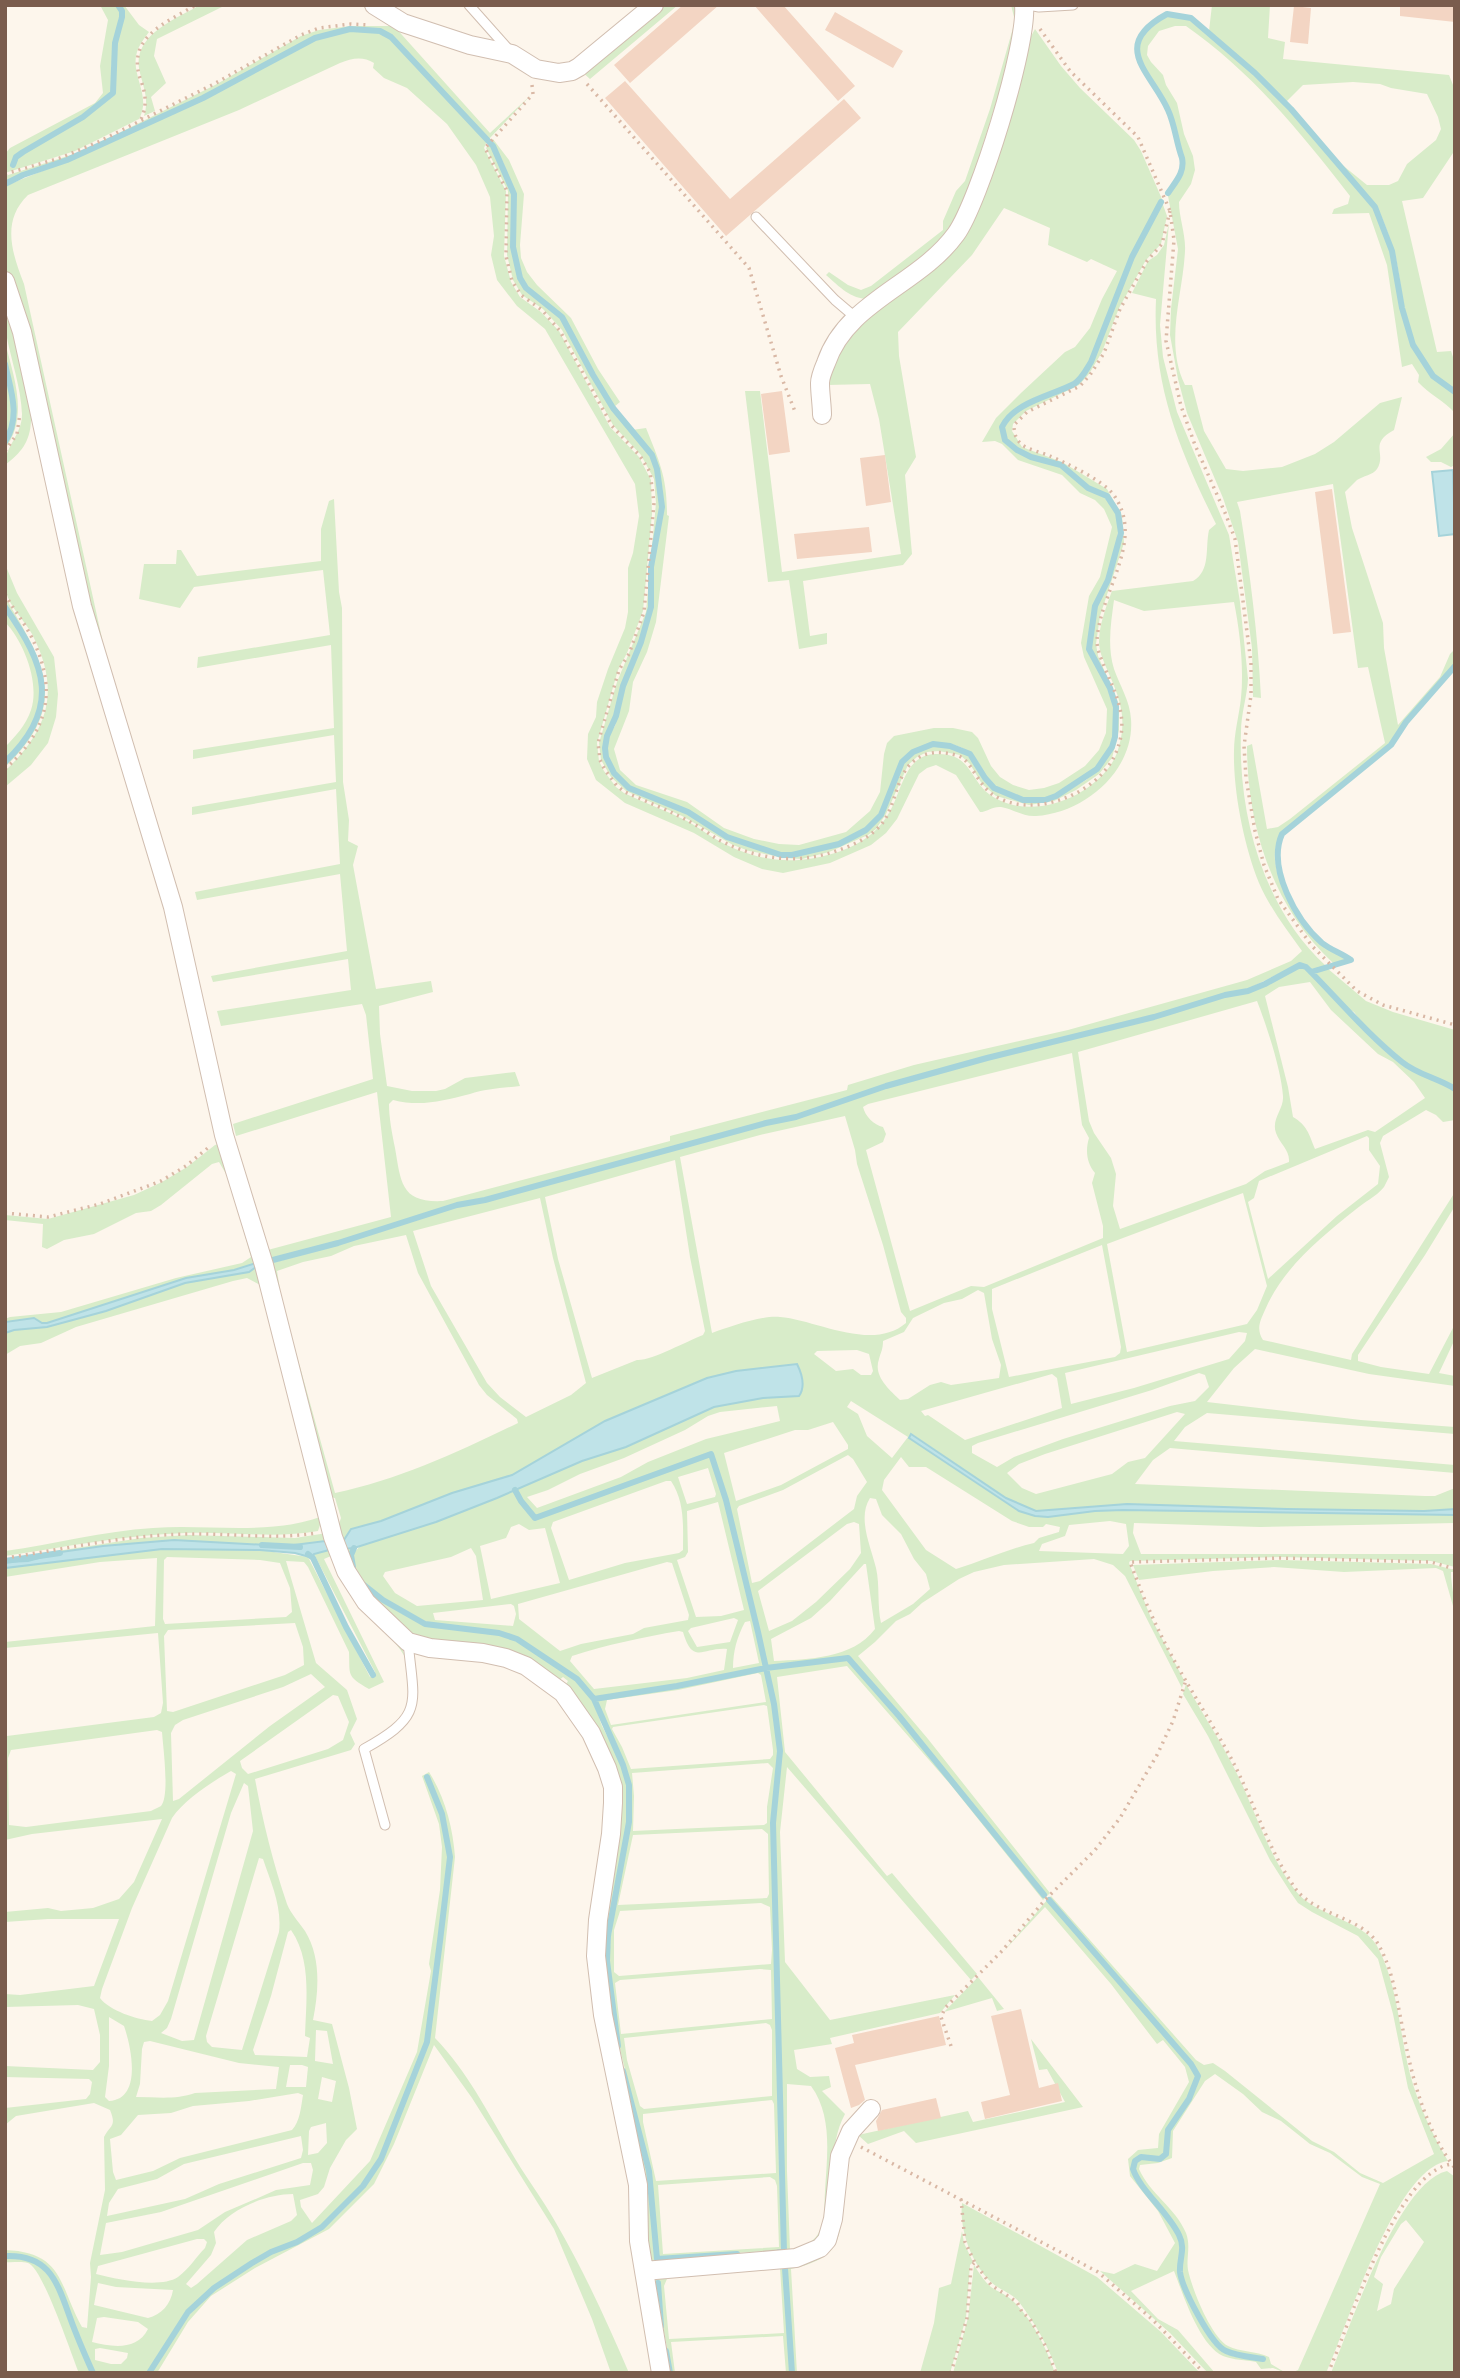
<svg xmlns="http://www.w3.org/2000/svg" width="1460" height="2378" viewBox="0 0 1460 2378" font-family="'Exo 2',sans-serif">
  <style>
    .green { fill: #d8ecc9; fill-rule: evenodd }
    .water { fill: #bfe3e8; stroke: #a5d3da; stroke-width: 2 }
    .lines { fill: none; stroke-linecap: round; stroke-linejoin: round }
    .stream { stroke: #a5d3da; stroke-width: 6 }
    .building { fill: #f3d5c3 }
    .lane-casing { stroke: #d1beb0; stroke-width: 11 }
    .street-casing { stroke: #d1beb0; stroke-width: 20 }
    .path { stroke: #d9b8a5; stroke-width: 3.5; stroke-dasharray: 2 5; stroke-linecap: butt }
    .lane { stroke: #fff; stroke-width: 9 }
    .street { stroke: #fff; stroke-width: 18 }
  </style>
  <rect width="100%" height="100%" fill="#fdf6ec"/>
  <path class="green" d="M100 5H116L120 11 111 68V93L82 115 22 150 15 157 12 165 15 166 17 158 24 153 84 118 114 94 116 43 123 17V10L120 5H124L139 25 149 32C144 39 139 45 137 52 130 76 152 95 139 119L75 151 5 173V154L10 148 95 103 103 93 100 66 108 20Z
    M200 5H226L157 39 154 56 166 83 151 97 155 111 144 116C149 100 144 89 140 73 130 36 174 20 200 5Z
    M657 5H678L590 79 580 70Z
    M1011 5H1017L1019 19 1004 77 960 218 933 252 869 299C850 299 840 287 826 275L829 272 848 285 861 290 871 286 943 230V221L956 191 965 181 990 109 1015 21Z
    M1212 5H1270L1268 38 1285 42 1283 59 1449 75 1455 90V150L1423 198 1402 201 1437 352 1451 351 1455 363V390C1410 366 1405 313 1398 269 1395 250 1387 230 1380 213 1372 197 1347 173 1335 159L1367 185H1389L1398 181 1407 164 1436 140 1441 129 1438 117 1427 94 1391 88 1380 84 1353 82 1303 85 1286 102 1209 31Z
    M1167 16 1190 19 1254 74 1290 110 1374 208 1391 252 1401 309 1412 345 1432 377 1455 393V413C1444 401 1429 394 1418 382L1419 375 1412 364 1402 367 1387 265 1369 213 1332 214 1334 209 1348 204 1350 196C1302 134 1251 71 1186 26H1175L1159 31 1148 46 1147 55 1151 62 1163 75 1166 85 1177 103 1184 134 1193 156 1195 170 1191 184 1179 202C1179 218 1186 235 1185 251 1183 295 1164 342 1185 385H1192L1204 431 1226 469 1243 471 1282 467 1315 454 1334 442 1380 403 1402 397 1394 430C1368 444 1387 453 1377 469 1373 475 1363 476 1357 480 1353 484 1349 488 1345 492L1352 528 1383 623 1384 648 1398 725 1440 677 1450 654 1455 649V663L1405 721 1390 744 1281 833C1277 842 1274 850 1275 860 1277 885 1303 929 1323 945 1331 951 1339 954 1347 959L1333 963C1273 907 1247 827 1247 746L1252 744 1267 829 1278 827 1290 819 1385 743 1368 667 1358 668 1333 484 1237 502 1240 511C1250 573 1258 635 1261 698L1253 697 1252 648 1238 542 1223 498 1187 413 1178 379 1170 335 1171 309 1178 249 1168 196 1185 165C1183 155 1178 145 1175 134 1173 125 1172 115 1168 107 1150 71 1115 45 1167 16Z
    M351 26H394L490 133 531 95 489 139 392 35 380 30 350 28 315 36 203 96 66 159 5 183V176L77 153 99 143 215 85 301 36 319 30Z
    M1035 29 1061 66 1080 88 1134 140 1141 151 1162 199 1130 256 1090 361C1085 369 1081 377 1073 382 1056 392 1001 406 1001 430 1000 456 1044 459 1060 466 1072 471 1078 484 1088 490 1097 494 1105 495 1111 503 1124 522 1117 538 1112 558 1110 565 1110 572 1107 579 1105 586 1100 591 1097 598 1092 609 1092 622 1090 634 1089 638 1087 645 1088 650 1089 657 1097 666 1101 673 1116 702 1122 734 1101 763 1077 794 1027 813 993 785 984 777 982 764 972 755 952 736 918 741 901 761L880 814 866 829 838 843 792 854 781 853 728 836 689 811 630 786 615 773 608 757V736L615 726 624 687 648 625 654 594 653 567 664 507 662 486 653 455 632 430 646 428C660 463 667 477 667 515L669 516 656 622 647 652 633 682 629 711 614 749 620 770 636 785 687 802 724 828 754 839 779 844 799 845 846 832 870 811 880 792 884 754 887 743 894 736 934 728H953L972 732 978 738 991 766 1000 777 1013 785 1029 790 1044 788 1059 783 1085 766 1099 750 1106 733 1107 709 1084 657 1081 643 1089 596 1100 577 1112 527 1104 509 1095 500 1080 493 1062 475 1018 460 1002 444 995 441 982 442 996 418 1021 393 1065 352 1075 347 1090 328 1102 299 1117 271 1091 259 1087 262 1048 245 1050 228 1004 208 972 255 898 332 899 356 916 457 905 475 912 554 903 565 803 581 810 636 827 633V644L799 649 789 580 768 582 745 391H760L782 572 901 554 879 419 870 384 827 385 839 354 862 323 944 257 1023 51Z
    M350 31 379 32 391 38 487 141 484 148 506 191 504 256 511 282 520 297 541 312 559 331 610 427 639 457 651 480 652 514 643 611 627 653 618 670 597 743 599 761 604 771 616 787 624 793C645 803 667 811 687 821 698 827 708 835 719 841 760 863 797 866 841 851 868 841 886 825 896 798 904 779 910 755 935 754 974 752 968 783 995 798 1034 820 1089 798 1112 763 1117 755 1119 747 1121 738 1126 711 1117 692 1106 667 1103 659 1099 651 1099 642 1099 625 1106 607 1112 591L1193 581C1211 571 1205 548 1209 530L1216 524C1179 449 1152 385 1156 299L1132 293 1148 261 1157 255 1164 245 1169 223 1160 325 1163 357 1177 412 1229 535 1240 602 1248 679C1247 697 1241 714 1241 732 1238 815 1263 908 1326 966L1312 971 1307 966 1300 963 1248 989 1224 994 1154 1016 986 1056 885 1084 796 1116 765 1121 485 1198 457 1203 338 1242 269 1260 264 1251 391 1217 377 1092 236 1136 233 1124 373 1079 366 1015 362 1004 221 1026 217 1011 351 990 348 959 213 982 211 976 347 951 340 874 197 900 195 892 340 864 336 789 192 815V807L336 782 334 735 193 759V750L334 728 331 645 197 668 198 657 330 635 323 570 194 587 180 608 139 599 144 564H176L177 550H181L197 576 321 561V529L329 501 334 499 339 592 342 608 343 782 349 820 348 841 358 846 353 865 376 989 431 981 433 992 379 1006 380 1034 387 1086 412 1091H436L445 1089 465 1078 515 1072 520 1086C503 1088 485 1089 470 1094 442 1101 421 1107 393 1100L389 1104C389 1118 392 1133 395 1148 401 1183 401 1203 443 1201L670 1141V1136L847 1090 848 1085 914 1065 1068 1030 1247 980 1291 961 1302 951C1286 929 1270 908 1259 883 1244 846 1233 791 1234 751 1234 733 1239 716 1241 698 1244 668 1240 632 1234 602L1144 611 1114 600C1111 623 1107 646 1114 669 1120 686 1130 701 1131 719 1135 770 1085 813 1036 816 1023 817 1013 809 1001 807 993 806 987 812 980 812L956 775 936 765 927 768 919 774 897 819 886 833 871 845 830 863 783 873 762 869 734 857 694 833 625 803 596 780 587 759 588 734 596 717 597 702 608 669 625 628 628 612V568L633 553 639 516 635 484 545 329 517 306 497 280 491 255 494 236 490 197 476 165 447 124 407 88 384 78 373 68 374 63C363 56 352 58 340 63L239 110 28 195C1 221 12 253 24 284L103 643 142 780 84 602 16 301 5 272V186L67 161 204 99 316 39Z
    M493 139 509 160 524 194 520 245 521 258 527 272 537 285 571 318 598 369 620 402 614 407 563 317 527 287 522 277 515 247V194L503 162 491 141Z
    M489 144 500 163 512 194V247L519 278 525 289 561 318 612 408 651 456 660 486 661 507 650 566V607L640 641 621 686 615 716 605 735 603 748 605 758 613 774 628 789 687 813 738 843 780 856 792 857 839 845 867 831 882 816 904 762 914 753 926 748 942 745 962 751 974 761 984 779 993 789 1023 802H1046L1057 797 1086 780 1098 770 1109 754 1116 738 1118 706 1111 687 1091 649 1097 606 1110 581 1123 533 1119 513 1108 495 1089 487 1061 463 1032 456 1018 449 1007 439 1004 427C1016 402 1053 398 1075 384 1083 379 1088 371 1093 363L1133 258 1162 202 1167 216 1161 244 1146 260 1119 308 1102 352 1089 374 1079 385 1026 411 1013 424 1012 431 1022 447 1062 462 1107 489 1122 516 1124 543 1100 616 1096 644 1098 656 1119 704V730L1112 758 1099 774 1076 790 1054 801 1029 805 996 796 982 784 970 764 960 755 939 751 927 752 917 757 908 765 886 814 876 829 868 835 829 852 802 859 786 858 749 851 733 845 682 816 626 791 611 777 601 760 599 743 617 682 646 612 656 503 654 479 641 455 613 425 562 330 543 309 522 295 513 280 507 255 508 191 486 148Z
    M5 294 36 417 31 421C30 442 21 453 5 465 5 446 22 435 22 414 21 387 11 360 6 333 4 320 5 307 5 294Z
    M5 342C14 378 29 416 5 449 7 436 17 427 16 413 15 389 5 366 5 342Z
    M5 371C11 394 18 417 5 440L7 402Z
    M1455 433V465L1451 467 1441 462H1431L1426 457 1441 449Z
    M5 564 17 593 54 657 58 694 56 717 48 743 31 765 5 787V771C49 729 61 690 32 634 24 620 10 607 6 592 4 584 5 573 5 564Z
    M5 597C45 664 70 705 5 767V764C63 709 48 663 5 605Z
    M5 610C45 665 60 707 5 760V747C15 737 26 725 31 710 40 683 24 642 5 622Z
    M1300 966 1305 968C1337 1000 1366 1035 1402 1063 1418 1076 1439 1079 1455 1091V1120L1443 1122 1436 1115 1426 1110 1383 1136 1380 1143 1389 1177 1384 1187C1376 1197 1364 1202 1355 1210 1320 1238 1283 1268 1265 1310 1260 1321 1256 1329 1263 1340L1351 1360 1352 1354 1455 1192V1206L1425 1255 1358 1355V1361L1381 1367 1429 1374 1455 1324V1339L1439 1373 1455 1376V1386L1369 1374 1255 1349 1234 1368 1207 1402 1361 1420 1455 1427V1434L1207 1413 1185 1427 1174 1441 1455 1465V1473L1170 1448 1153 1460 1135 1484 1425 1496H1435L1455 1488V1509L1424 1511 1287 1509 1127 1504 1036 1511 1006 1498 912 1434 909 1438 1019 1511 1035 1516 1048 1517 1095 1511 1123 1510 1455 1515V1523L1260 1527 1134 1523 1133 1533 1141 1554H1455V1567L1431 1561 1281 1557 1130 1561 1129 1563 1151 1618 1184 1680 1182 1688 1125 1576 1113 1565 1094 1559 1004 1565 974 1572 959 1579 922 1603 910 1614 896 1621 875 1642 858 1656 928 1739 1050 1893 1047 1896 900 1715 849 1657 766 1666 727 1500 712 1452 536 1517 515 1490 582 1461 626 1447 714 1407 763 1398 799 1396C806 1386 802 1374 797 1364L736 1371 707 1378 605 1421 512 1475 452 1493 381 1521 351 1529 342 1543 344 1549H352L349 1554 350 1565 357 1578 367 1591 401 1613 424 1625 499 1635 517 1640 576 1679 593 1701 602 1726 622 1765 627 1785V1822L611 1911 606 1961 616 2045 647 2172 656 2259 786 2251 775 1823 781 1751 776 1704 767 1669 848 1659 898 1717 1045 1898 1043 1900 950 1784 847 1666 777 1677 785 1752 887 1876 892 1873 977 1974 971 1980 787 1767 780 1832 785 1962 830 2020 955 1995 940 2013 830 2038 832 2044 794 2050 797 2069 810 2077 829 2076 831 2087 822 2091 845 2114C827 2147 837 2184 829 2219 827 2230 822 2241 813 2247 795 2258 678 2267 654 2264L647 2258 645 2251C641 2217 641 2183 634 2150 625 2096 607 2043 601 1988 597 1944 603 1903 609 1860 612 1835 619 1807 613 1781 606 1746 584 1716 564 1687L568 1681 563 1677 558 1681 526 1662 499 1651 428 1643 403 1632 371 1602 356 1584 336 1532 341 1518 335 1498 325 1496 287 1350 268 1264 339 1245 457 1206 485 1201 766 1124 797 1118 886 1087 987 1059 1155 1019 1225 997 1249 992ZM1310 982 1331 1010 1378 1054 1393 1062 1414 1082 1425 1098 1375 1132 1368 1130 1315 1149C1309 1134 1307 1125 1293 1117L1288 1087 1265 996 1279 987ZM1257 1001C1267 1027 1281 1069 1283 1096 1284 1109 1271 1119 1276 1133 1280 1144 1290 1150 1289 1162L1265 1171 1246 1184 1120 1229 1113 1206 1116 1174 1111 1158 1094 1133 1089 1121 1078 1052ZM1072 1053 1082 1125 1089 1138C1085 1151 1087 1163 1095 1173L1092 1183 1103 1226V1238L984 1287 971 1286 910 1311 866 1150 883 1142 886 1134 883 1127C874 1125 865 1116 863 1107L868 1104ZM845 1116 855 1150 857 1164 883 1245 901 1312 906 1318V1323C872 1352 817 1320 780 1317 762 1315 729 1327 712 1333L680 1157 760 1135ZM1367 1136 1369 1138V1150L1380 1166 1378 1184 1337 1216 1268 1279 1248 1202 1254 1198 1259 1181ZM675 1160 690 1257 705 1331 703 1335C687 1341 651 1361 637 1360L592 1378 558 1259 545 1197ZM1243 1193 1267 1286 1257 1310 1247 1324 1127 1352 1107 1244ZM540 1198 553 1258 586 1383 571 1395 526 1417 500 1397 487 1383 431 1286 413 1231ZM406 1235 418 1273 479 1385 487 1395 517 1419 518 1423C460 1451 399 1480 335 1493L282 1302 277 1271 303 1262 331 1256 354 1246ZM1102 1245 1121 1347 1120 1353 1115 1357 1009 1377 992 1309V1289ZM978 1290 984 1293 992 1339 1001 1365 999 1378 951 1385 941 1382 930 1385 908 1399 900 1400C889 1389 873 1376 879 1359 881 1352 883 1349 883 1341L904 1332 913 1318 944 1303 962 1299ZM1239 1332 1247 1333 1245 1341 1229 1359 1134 1388 1071 1404 1065 1373ZM857 1350 869 1354 873 1371 871 1375H861L853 1369 836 1371 814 1354 817 1351ZM1199 1373 1205 1375 1209 1387 1195 1401 1170 1406 1063 1439 1014 1457 997 1467 972 1453V1446L978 1443 1152 1390ZM1052 1374 1057 1378 1062 1408 965 1440 928 1415 925 1416 921 1411ZM851 1401 908 1437 892 1458 867 1436 858 1414 847 1407ZM777 1406 780 1421 706 1439 648 1462 621 1477 537 1508 527 1497 548 1490 580 1474 624 1458 685 1430 708 1416 720 1412ZM1177 1412 1185 1414 1145 1458 1128 1462 1112 1474 1036 1494 1022 1488 1007 1473 1019 1464 1045 1454ZM833 1422 848 1445V1449L781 1485 736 1501 724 1453 795 1430H808ZM848 1455 853 1459 867 1482 857 1496 854 1509 760 1581 752 1583 737 1509 739 1506 783 1490ZM901 1457 909 1467H926L1012 1521 1029 1527H1043L1046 1524 1060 1527 1059 1532 1039 1538 1034 1543C1007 1549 983 1561 956 1569L926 1550 882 1490 884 1480ZM870 1498 876 1499 882 1515 901 1534 914 1559 926 1574 930 1589 913 1604 881 1623C877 1605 880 1585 876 1568 871 1547 857 1518 870 1498ZM1110 1521 1126 1524 1129 1546 1123 1554 1039 1551 1042 1544 1065 1536 1069 1525ZM854 1522 859 1524 861 1553 850 1569 816 1602 792 1621 769 1631 758 1591 847 1524ZM864 1564H866L875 1629C852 1659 809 1659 774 1661L771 1639 811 1618 830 1601ZM787 2084 811 2086C833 2116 827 2156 825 2191 824 2205 826 2222 818 2234 812 2244 801 2247 790 2250L787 2171Z
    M1327 968 1366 1001 1393 1012 1455 1030V1087L1422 1073 1404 1062 1362 1023 1354 1012 1345 1007 1314 973Z
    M219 1144 264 1287 247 1278 233 1281 76 1327 41 1343 20 1346 5 1355V1333L14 1330 47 1327 106 1311 185 1283 249 1272 256 1263 234 1270 186 1278 47 1323H42L34 1318 5 1322V1319L10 1317 61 1312 176 1278 242 1263 251 1257 229 1179 219 1162 212 1164 161 1205 151 1211 136 1213 94 1234 64 1240 47 1249 42 1247 43 1224 5 1220V1215L48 1219 134 1195 162 1182 187 1167 215 1145Z
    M710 1456 724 1500 764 1666 677 1684 594 1697 578 1677 518 1637 500 1632 425 1622 402 1610 369 1589 353 1564 352 1555 361 1545 436 1522 514 1491 519 1502 535 1520ZM708 1468 716 1494 715 1497 687 1504 678 1477ZM666 1481H671C685 1502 683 1526 683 1550L679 1553 625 1563 569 1580 551 1528 553 1522ZM718 1502 744 1610 721 1616 696 1617 677 1560 685 1557 688 1552 687 1511ZM519 1524 529 1530 545 1528 560 1583 491 1599 480 1546 506 1538 511 1527ZM471 1548 476 1556 483 1600 417 1606 395 1593 383 1576 385 1572 451 1557ZM667 1562 672 1563 689 1615 688 1620 644 1628 633 1634 581 1644 560 1651 519 1619 518 1604ZM511 1604 514 1606 516 1614 513 1626 435 1620 433 1613ZM734 1618 738 1620 730 1642 697 1647 688 1631 691 1628ZM750 1621 759 1663 733 1668C733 1651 737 1637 745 1622ZM679 1631 683 1632C693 1666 703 1647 727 1649L724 1670 687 1678 594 1689 570 1661 572 1656C606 1645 643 1637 679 1631Z
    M323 1516 318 1531C274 1539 230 1531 185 1533 124 1535 65 1547 5 1556V1551C55 1544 103 1531 153 1528 209 1524 270 1536 323 1516Z
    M327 1533 401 1644 405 1657C394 1637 376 1626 361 1608 347 1593 339 1575 331 1556L324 1559 384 1682 369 1689C346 1676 350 1675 349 1652L308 1567 304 1562 286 1561 316 1663 347 1690 357 1719 350 1733 355 1744 351 1750 255 1779C263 1822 273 1863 287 1904 291 1914 299 1922 305 1931 321 1957 319 1990 313 2020L332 2024 349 2088 357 2129 346 2140 330 2168 324 2187 318 2194 300 2200 301 2207 312 2223 370 2161 417 2052 431 1971 429 1964 440 1890 442 1847 439 1824 422 1776 429 1772C445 1797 453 1828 455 1857L435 2038C467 2071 487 2111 510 2150 524 2175 542 2198 556 2223 584 2271 607 2322 629 2373H611L592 2319 554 2229 472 2098 434 2045 394 2144 374 2184 329 2229 255 2268 211 2296 188 2322 157 2373H150C170 2342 187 2311 216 2289 233 2276 252 2264 270 2254 288 2245 307 2241 323 2228 345 2211 369 2183 382 2159L429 2043 450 1872C452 1839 444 1802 426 1775V1778L441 1814 448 1857 432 1998 426 2042 379 2158 370 2176 321 2226 297 2241 271 2250 251 2262 214 2287 187 2311 147 2373H94C86 2354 78 2335 71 2316 57 2282 50 2252 5 2255V2250C64 2252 59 2286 82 2327L87 2328 91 2277 90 2263 105 2190 104 2137C110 2125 117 2127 110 2110L94 2103 16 2116 5 2125V2108L86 2099 90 2094 92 2082 89 2079 5 2077V2066L93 2070 100 2062V2035L94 2009 78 2005 5 2007V1994L20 1995 94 1986 119 1919H48L5 1922V1912L48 1908 61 1911 93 1908 119 1899 134 1882 162 1819 32 1834 5 1840V1728L7 1736 154 1717 161 1713 163 1703 158 1633 5 1648V1642L155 1626 157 1558 100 1562 5 1577V1568L162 1549 260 1550 308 1557 370 1677 375 1675V1672L314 1554 325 1541 286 1546 174 1540 61 1552 28 1561 5 1562V1559L141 1538 189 1535 295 1538ZM167 1557 260 1560 280 1563 290 1588 292 1612 286 1617 165 1624 163 1619 164 1560ZM295 1623 303 1647 304 1665 285 1675 173 1712 167 1711 164 1636 168 1630ZM311 1674 325 1687 270 1726 179 1799 173 1801 171 1733 175 1725 183 1720 283 1687ZM333 1695 338 1696 349 1722 343 1740 328 1749 248 1774 242 1768 240 1761ZM157 1730 162 1732C163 1746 170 1796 161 1806 158 1808 154 1809 151 1811L26 1827 9 1825 8 1758 11 1750ZM231 1771 236 1774 168 2001 160 2015 152 2021C136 2019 110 2011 100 1998L102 1989 132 1908 172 1818C184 1800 213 1781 231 1771ZM244 1783 248 1786 253 1831 194 2040 182 2041 161 2033 167 2028 171 2019 231 1813ZM259 1858 263 1859C271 1883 282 1906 279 1932L242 2050 212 2047 207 2042 206 2036ZM291 1930C312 1960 306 2001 305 2036L310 2038 307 2057 255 2055 253 2050 271 1996 288 1932ZM109 2017 124 2026C131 2046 143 2099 109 2101L105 2097 109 2066ZM316 2030 327 2031 333 2064 315 2061ZM150 2041 239 2063 279 2067 276 2089 195 2093C176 2100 156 2097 136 2097L140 2084 142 2049 144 2042ZM290 2065H302L308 2067 306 2087H286ZM322 2077 336 2081 332 2102 318 2099ZM298 2093 303 2095C301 2107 300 2121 292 2130L180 2158 153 2171 116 2180 113 2172 110 2139 121 2135 138 2115 171 2113 193 2106 249 2101ZM326 2123 327 2143 318 2153 308 2155 309 2131 311 2127ZM301 2136 303 2150 301 2158 219 2184 185 2199 107 2216 109 2203 118 2189 157 2179 184 2164ZM303 2163H311L313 2170 310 2185 276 2190 258 2198 225 2212 198 2230 122 2252 100 2255 106 2223 161 2212ZM293 2194 297 2215 291 2221 247 2240 197 2284 191 2288 186 2284 211 2255 216 2243 214 2232C229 2209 266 2194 293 2194ZM197 2239H204L207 2242 205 2248C196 2257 189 2269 178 2277 160 2289 116 2279 96 2274L98 2266ZM98 2283 116 2287 173 2290C171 2304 161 2315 148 2318L94 2305ZM104 2317 138 2322 148 2329C137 2351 112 2347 92 2342L97 2318ZM100 2348 128 2353 127 2358 121 2364H111L95 2360V2349Z
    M1281 1560 1431 1564 1455 1570V1572H1451C1451 1586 1455 1599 1455 1613L1443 1571 1436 1568 1344 1572 1274 1567 1213 1571 1139 1580 1133 1565Z
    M764 1669 773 1705 778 1751 772 1823 777 1939 779 2175 783 2250 658 2258 650 2171 619 2045 609 1960 613 1911 630 1822V1785L625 1765 596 1700 677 1687ZM758 1673 761 1675 766 1702 611 1725 605 1709 607 1700 678 1690ZM764 1705 767 1706 773 1750V1755L770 1759 631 1769 622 1747 612 1729 613 1727ZM768 1763 773 1768 767 1807V1823L764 1825 633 1831 634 1796 632 1773ZM762 1829 768 1834 769 1894 767 1898 618 1905 633 1835ZM761 1903 770 1907 772 1950 771 1964 619 1976 614 1972V1930L620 1911ZM760 1969 771 1970 772 2019 621 2034 615 1983 620 1980ZM766 2023 770 2025 772 2030V2096L644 2109 640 2106 627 2060 624 2038ZM772 2100 774 2104 776 2173 656 2181 643 2122V2114ZM770 2177 775 2180 777 2186 779 2247 663 2254 658 2185Z
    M1186 1684C1200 1710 1217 1735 1231 1762 1253 1803 1266 1852 1295 1890 1314 1916 1362 1919 1377 1946 1398 1984 1399 2032 1410 2074 1418 2104 1432 2134 1448 2161 1395 2168 1347 2327 1326 2373H1291L1298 2370 1380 2184 1362 2177 1330 2153 1310 2144 1281 2121 1262 2112 1243 2094 1215 2074 1205 2081 1173 2131 1172 2158 1158 2163 1140 2165 1139 2169C1150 2194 1175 2207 1186 2233 1191 2246 1186 2258 1188 2270 1192 2289 1211 2337 1228 2346 1240 2352 1256 2351 1269 2357L1271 2364 1286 2373 1273 2368 1261 2369 1256 2362C1246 2360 1233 2360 1223 2356 1199 2345 1183 2294 1174 2271L1131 2291 1158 2319 1178 2330 1215 2373H1208L1170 2333 1100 2271 1114 2274 1135 2264 1157 2271 1175 2243 1158 2211 1130 2176 1128 2159 1138 2150 1158 2148 1159 2134 1189 2082 1185 2067 1163 2040 1157 2044 1111 1984 1045 1907 1003 1952 1047 1900 1190 2065 1197 2079 1181 2109 1167 2129 1164 2153 1160 2157C1146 2156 1136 2153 1132 2169 1140 2192 1166 2211 1178 2235 1184 2249 1178 2258 1179 2272 1180 2288 1209 2344 1223 2352 1234 2359 1253 2358 1265 2361L1263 2358C1251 2355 1237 2355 1226 2350 1212 2344 1183 2287 1182 2271 1180 2256 1188 2251 1181 2235 1169 2211 1142 2191 1135 2169L1136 2162C1147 2155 1157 2162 1167 2155L1170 2130 1196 2089 1199 2076 1192 2063 1049 1898 1051 1896 1196 2060 1204 2065 1213 2063 1225 2071 1312 2141 1334 2152 1360 2173 1383 2183 1434 2154 1408 2088 1393 2014 1378 1959 1358 1936 1312 1912 1298 1903 1291 1893 1270 1860 1208 1736 1183 1694Z
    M978 1977 1004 2009 997 2011 992 1998 944 2012Z
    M1031 2039 1083 2107 916 2143 904 2131 868 2144 858 2135 968 2111 973 2122 1065 2102 1047 2069 1039 2070Z
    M1447 2171 1455 2177V2373H1331C1350 2327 1398 2182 1447 2171ZM1406 2220 1424 2242 1394 2289 1391 2304 1377 2311 1383 2284 1374 2277 1381 2257 1401 2224Z
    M841 2199C843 2243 836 2259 791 2269L797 2373H793L786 2268H784L791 2373H786L783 2336 671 2342 675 2373H672L663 2327 660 2284H657L660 2327 654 2281 662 2275 810 2258ZM780 2268 784 2333 669 2339 664 2286 669 2274Z
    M962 2203 1097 2277 1161 2332 1200 2373H1058C1048 2346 1035 2323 1019 2302 1012 2293 1000 2290 992 2283 972 2265 959 2230 962 2203Z
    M962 2231 964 2243 973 2262 970 2265 966 2318 950 2373H920L934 2323 939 2288 951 2284Z
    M21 2257C50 2266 57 2289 68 2315 75 2335 83 2354 91 2373H79C71 2354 43 2268 28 2263 21 2261 12 2263 5 2262V2258Z
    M974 2265C979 2273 984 2281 991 2287 998 2292 1008 2295 1014 2302 1033 2321 1046 2347 1055 2373H953L968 2318Z"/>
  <path class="water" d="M1453 470 1455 534 1439 536 1432 472Z
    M256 1263V1267L249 1272 185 1283 106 1311 47 1327 14 1330 5 1333V1322L34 1318 42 1323H47L186 1278 234 1270Z
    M797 1364C802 1374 806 1386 799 1396L763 1398 714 1407 626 1447 582 1461 497 1498 436 1522 354 1548 343 1549 342 1543 351 1529 381 1521 452 1493 512 1475 605 1421 707 1378 736 1371Z
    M911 1434 1006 1498 1036 1511 1127 1504 1287 1509 1424 1511 1455 1509V1515L1123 1510 1095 1511 1048 1517 1035 1516 1019 1511 909 1438Z
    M174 1540 286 1546 325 1541 329 1550 314 1554 313 1558 295 1553 260 1550 162 1549 5 1568V1562L28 1561 61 1552 103 1546Z"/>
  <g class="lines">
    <path class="stream" d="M13 165 16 157 23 152 83 117 113 93 115 43 122 17V11L118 5
      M5 184 23 175 67 160 203 98 315 38 350 29 380 31 391 37 493 146 514 194 513 247 520 278 526 288 562 317 593 375 613 408 652 455 657 469 662 507 651 567V607L641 642 623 686 616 716 607 736 605 748 606 757 614 773 629 788 688 812 727 837 781 855H792L839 844 866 830 881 815 902 762 913 752 933 744 950 746 970 754 985 778 994 788 1023 800H1045L1056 796 1097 769 1112 747 1115 737 1116 707 1110 688 1089 649 1095 606 1108 580 1119 540 1121 533 1118 513 1107 496 1088 488 1061 465 1031 457 1017 450 1005 440 1002 427C1014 402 1051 396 1074 384 1082 379 1086 370 1091 362L1132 257 1161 202
      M1168 193C1176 181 1185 172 1182 158 1176 142 1175 125 1168 110 1152 73 1108 46 1167 14L1191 18 1255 73 1291 109 1375 207 1392 251 1402 308 1413 345 1433 376 1455 392
      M5 364C11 391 21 417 5 442
      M5 607C46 665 62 708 5 762
      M1311 972 1351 960C1341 953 1331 950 1322 943 1296 920 1267 868 1282 834L1391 745 1406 722 1455 666
      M269 1261 338 1243 457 1205 485 1200 766 1123 796 1117 886 1086 987 1058 1154 1017 1225 995 1248 991 1265 984 1300 965 1306 967C1338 999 1366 1033 1402 1062 1418 1075 1438 1078 1455 1089
      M515 1490 521 1501 535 1518 711 1454 726 1500 758 1632 774 1704 780 1751 773 1823 784 2252H779
      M262 1545 300 1547
      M308 1554 313 1558 346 1627 373 1675
      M5 1561 60 1553
      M353 1567 351 1555 354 1548
      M364 1585 383 1600 425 1624 499 1633 517 1639 577 1679 594 1699 677 1686 766 1668 848 1658 899 1716 1044 1895
      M594 1699 623 1765 629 1785V1822L608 1936 607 1961 618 2046
      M1049 1900 1191 2064 1198 2076 1189 2099 1168 2130 1166 2154 1160 2159 1141 2157 1135 2161 1133 2169C1140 2190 1168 2212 1179 2235 1186 2249 1179 2258 1180 2272 1182 2288 1211 2345 1226 2351 1237 2356 1251 2357 1263 2359
      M623 2071 649 2171 657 2259 737 2254
      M5 2256C46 2254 56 2278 68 2312 75 2332 84 2353 93 2373
      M785 2268 792 2373
      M658 2283 661 2326
      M666 2351 670 2373
      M149 2373 188 2312 214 2288 252 2263 271 2252 297 2242 322 2227 363 2186 381 2159 427 2042 440 1941 450 1857 442 1814 427 1777"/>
  </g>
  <path class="building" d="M683 5H719L630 83 614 65Z
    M754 5H783L855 86 838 101Z
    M1400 5H1455V22L1400 16Z
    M1294 6 1311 8 1308 44 1290 42Z
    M835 12 903 51 893 68 825 30Z
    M625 81 730 199 844 99 861 118 726 236 605 98Z
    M782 391 790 452 769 455 761 394Z
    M885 455 891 502 866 506 860 458Z
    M1332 489 1351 632 1333 634 1315 492Z
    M869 527 872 552 797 559 794 534Z
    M1021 2009 1039 2088 1058 2083 1062 2101 985 2119 981 2102 1010 2095 991 2016Z
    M939 2016 946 2045 855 2065 865 2100 859 2105 851 2108 835 2048 854 2043 852 2035Z
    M936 2098 941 2118 878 2131 876 2121 882 2110Z"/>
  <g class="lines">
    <defs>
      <path id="lane" d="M469 5 509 50
        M1028 5 1039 7 1073 5
        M756 217 835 300 855 317
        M385 1825 364 1749C425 1715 414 1705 408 1642"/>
      <path id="street" d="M374 5 403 23 470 45 512 54 536 69 559 73 572 71 579 67 654 5
        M5 281 22 332 82 606 173 907 224 1135 264 1265 333 1537 346 1571 366 1602 408 1642 430 1648 483 1653 506 1658 526 1666 563 1693 591 1733 607 1768 613 1787V1803L611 1834 598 1920 596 1956 603 2015 638 2185 639 2241 661 2373
        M822 415C822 405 820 394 820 383 820 377 823 370 826 363 847 301 919 285 956 234 979 202 1028 44 1024 5
        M644 2271 796 2258 820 2248 827 2240 833 2219 840 2156 851 2131 871 2109"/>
    </defs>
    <use href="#lane" class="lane-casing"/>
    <use href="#street" class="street-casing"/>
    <path class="path" d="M1040 29 1070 71 1138 137 1170 211 1174 240 1166 341 1181 406 1195 445 1226 515 1235 539 1251 663V695L1244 746 1246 778 1255 831 1264 865 1278 899 1312 946 1357 991 1383 1005 1455 1025
      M587 84 749 268 781 376 796 414
      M532 85 533 94 485 148 507 191 506 256 512 281 521 295 542 310 560 331 612 426 640 456 650 472 654 503 644 612 629 654 619 670 598 743 600 760 605 770 617 786 625 792C647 802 671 811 692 823 702 828 710 835 719 840 756 859 796 865 836 851 851 846 867 839 878 828 897 810 894 775 915 760 928 750 946 751 961 757 972 763 979 787 995 796 1033 819 1095 795 1114 757 1131 722 1117 697 1104 666 1101 658 1097 650 1097 641 1099 592 1147 540 1113 494 1102 480 1066 463 1050 456 1041 452 1028 450 1021 444 1015 438 1014 432 1014 425L1027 412 1080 386 1090 375 1104 353 1120 309 1147 261 1162 244 1170 211
      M141 119C147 107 146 94 141 81 125 38 165 23 196 5
      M5 174 60 158 98 142 214 84 301 35 319 28 351 24 370 25
      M5 451 17 434 20 413
      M5 594C13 609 24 622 31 636 58 689 49 730 5 769
      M5 1213 48 1217 100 1204 161 1181 186 1166 209 1147
      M5 1558C66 1549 125 1535 187 1534 230 1533 273 1540 316 1533
      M1455 1569 1431 1562 1281 1558 1130 1562C1137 1580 1144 1599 1152 1616 1174 1666 1206 1712 1232 1760 1254 1802 1268 1849 1295 1888 1314 1915 1362 1917 1378 1944 1393 1969 1397 2002 1403 2030 1411 2075 1426 2132 1455 2168
      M951 2046 941 2017 945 2008 1002 1951 1044 1901 1095 1850 1120 1818 1157 1755 1173 1721 1186 1680
      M861 2147 1098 2272 1153 2320 1204 2373
      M961 2199 965 2242 975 2263 991 2285 1017 2302 1022 2312 1030 2319 1046 2347 1056 2373
      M951 2373 967 2318 971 2266 974 2263
      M1328 2373C1349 2327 1396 2170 1452 2164"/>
    <use href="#lane" class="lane"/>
    <use href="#street" class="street"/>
  </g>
  <rect width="1460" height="2378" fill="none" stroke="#7a5c4d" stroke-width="14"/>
</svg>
